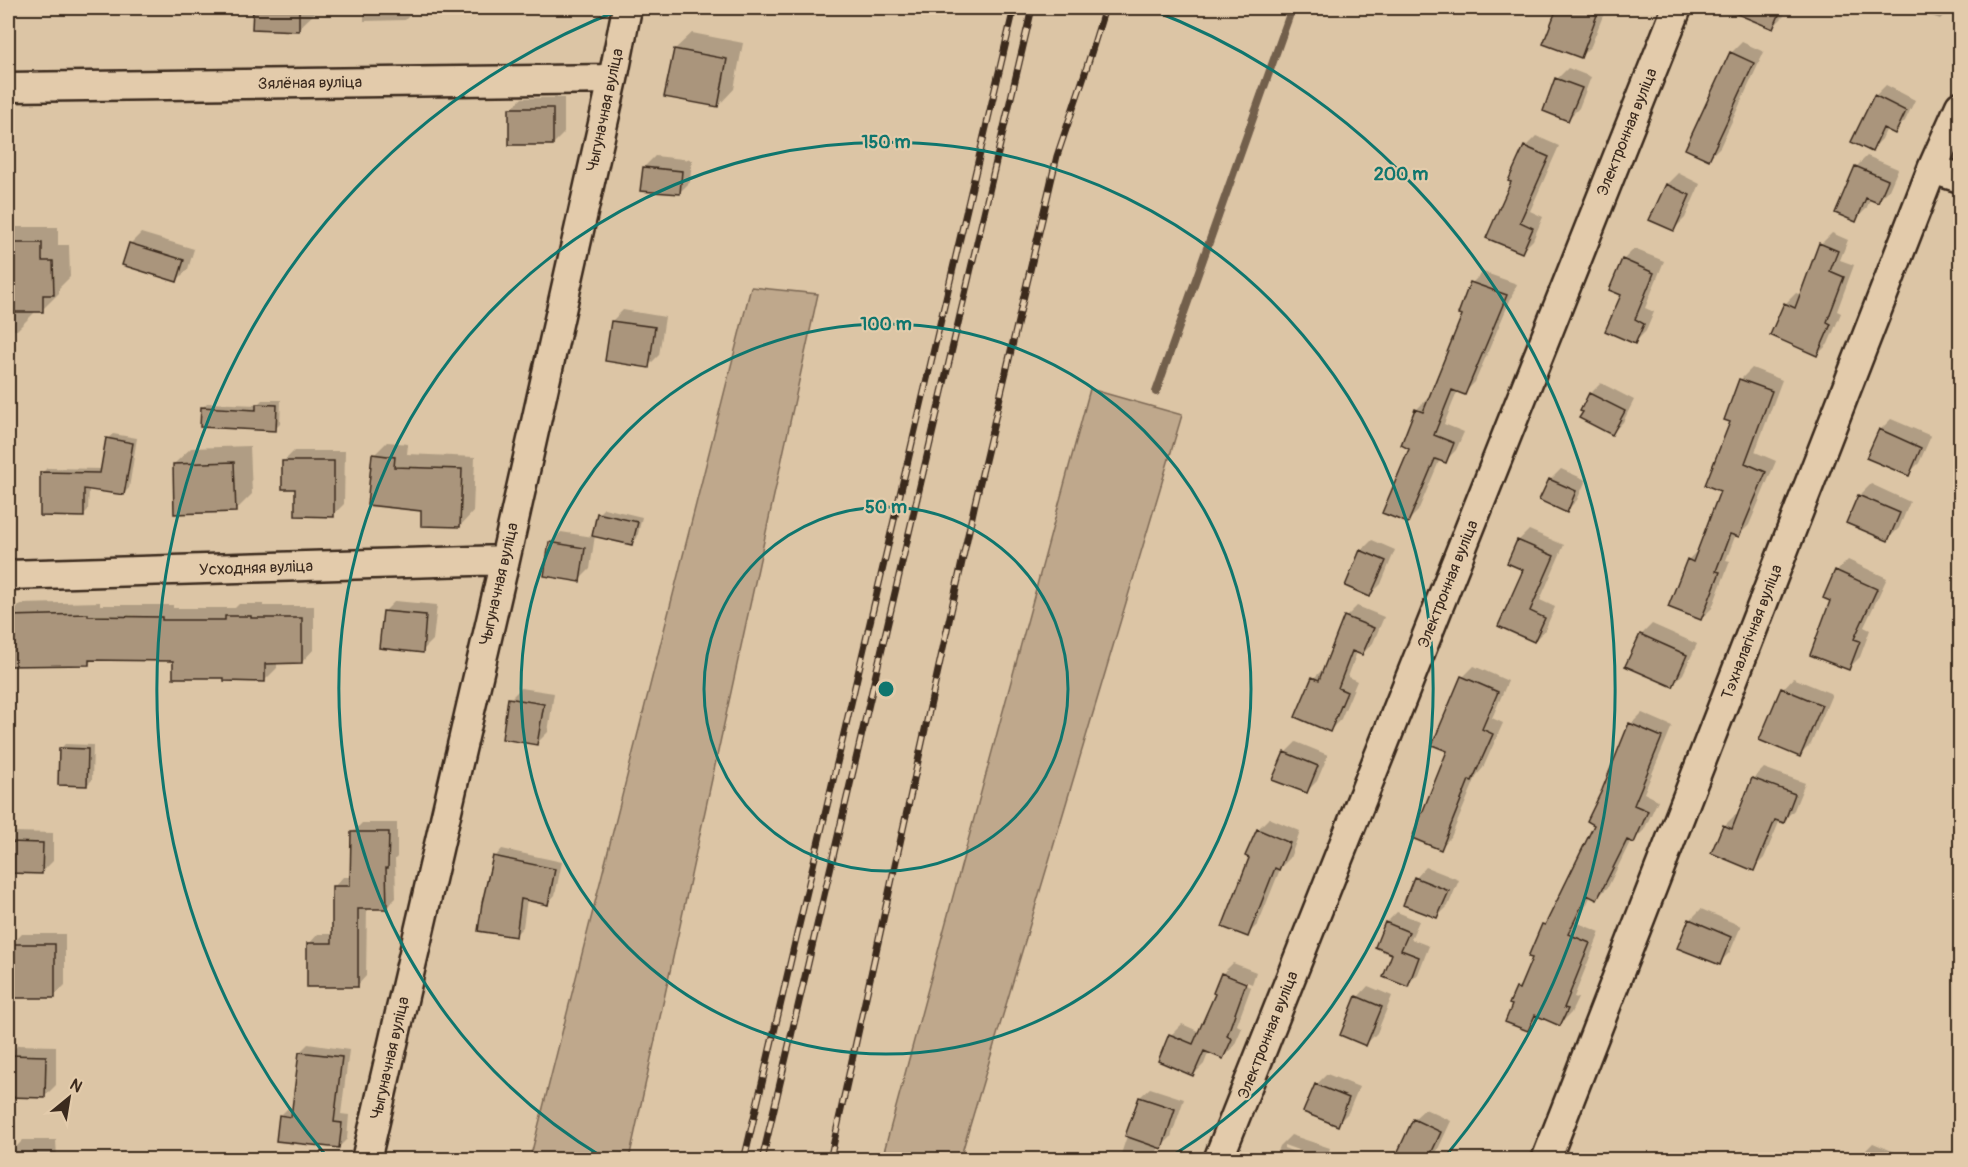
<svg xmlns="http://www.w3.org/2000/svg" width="1968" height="1167" viewBox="0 0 1968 1167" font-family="Pangolin,sans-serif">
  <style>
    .green { fill: #bfa88c; stroke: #7d6955; stroke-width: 1.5 }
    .shadow { fill: #0003 }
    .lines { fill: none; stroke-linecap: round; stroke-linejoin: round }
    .stream { stroke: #725e4c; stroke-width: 8 }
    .building { fill: #aa957c; stroke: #3b2a1e; stroke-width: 1.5 }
    .minor-casing { stroke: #3b2a1e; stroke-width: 33 }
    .minor { stroke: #e3cbab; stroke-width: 28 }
    .rail-casing { stroke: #3b2a1e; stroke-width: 7 }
    .rail { stroke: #e3cbab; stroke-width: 4.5; stroke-dasharray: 14; stroke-linecap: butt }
    .ring { fill: none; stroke: #0f766e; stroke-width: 3 }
    .labels { text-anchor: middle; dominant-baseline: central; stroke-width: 4.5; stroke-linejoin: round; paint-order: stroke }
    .street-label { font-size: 16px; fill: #3b2a1e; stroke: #e3cbab }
    .centre { fill: #0f766e; stroke: #e3cbab; stroke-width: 3 }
    .ring-label { font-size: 18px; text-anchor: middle; font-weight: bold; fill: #0f766e; stroke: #e3cbab; stroke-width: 4.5; stroke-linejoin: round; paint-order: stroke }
  </style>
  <rect width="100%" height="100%" fill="#dcc5a5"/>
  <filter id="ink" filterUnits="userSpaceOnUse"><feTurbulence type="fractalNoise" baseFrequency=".0167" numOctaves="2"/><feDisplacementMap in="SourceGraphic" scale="12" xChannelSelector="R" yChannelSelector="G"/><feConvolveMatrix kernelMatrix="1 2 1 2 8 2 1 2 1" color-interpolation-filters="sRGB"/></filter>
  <g filter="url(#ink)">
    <path class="green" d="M751 287 818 294 629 1159H530Z
      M1090 389 1182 415 960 1159H882Z"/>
    <path class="shadow" d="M163 8H210L205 13 163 12Z
      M254 8H315V13L298 29 254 28Z
      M364 8H415V10L405 20 364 21Z
      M1558 8H1606L1591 46 1580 57 1545 43Z
      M1741 8H1787L1784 16 1773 27 1739 12Z
      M1910 8H1951L1940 19Z
      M692 33 743 43 734 89 718 106 675 49Z
      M1742 42 1764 52 1720 147 1709 158 1731 53Z
      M1568 68 1591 77 1579 108 1568 119 1557 79Z
      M1886 85 1915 100 1905 121 1894 132 1887 128 1882 139 1871 150 1875 96Z
      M522 98H564V133L553 144 511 109Z
      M1536 136 1559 146 1530 211 1543 217 1533 240 1522 251 1513 182 1525 147Z
      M655 156 692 160 690 182 679 193 644 167Z
      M1867 156 1898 169 1889 190 1878 201 1871 198 1866 209 1855 220 1856 167Z
      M1678 173 1700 184 1685 218 1674 229 1667 184Z
      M8 227H58V245H69L70 277 59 288V293L42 310H34V313L17 330H8Z
      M141 233 194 249 188 269 177 280 130 244Z
      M1832 233 1848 240 1840 260 1854 265 1837 311 1841 313 1828 344 1817 355 1785 304 1796 293 1802 295 1821 244Z
      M1634 249 1664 261 1645 308 1654 312 1646 331 1635 342 1623 294V260Z
      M1483 272 1517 284 1475 382 1464 393 1458 390 1444 424 1464 432 1456 450 1445 461 1440 459 1418 511 1407 522 1411 448 1416 410 1427 399 1429 400 1464 314 1472 283Z
      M623 310 665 317 659 355 648 366 612 321Z
      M1752 368 1782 380 1755 452 1776 461 1749 525 1738 536 1736 534 1726 560 1730 561 1712 608 1701 619 1688 560 1699 549 1722 490 1732 421 1725 419 1741 379Z
      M1601 383 1634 400 1623 422 1612 433 1590 394Z
      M262 400H281L280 424 275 429 202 408 207 403 257 405Z
      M1891 419 1931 436 1919 463 1908 474 1880 430Z
      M113 434 137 438 129 488 123 494 89 488 88 510 83 515 42 473 47 468 103 469 107 439Z
      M387 442 408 444 407 454 475 457 473 512 460 526 374 455Z
      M250 446 252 494 235 511 174 464 191 448Z
      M294 451H345L344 504 333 515 296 487 283 462Z
      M1561 469 1586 480 1577 500 1566 511 1550 480Z
      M1871 484 1910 502 1899 528 1888 539 1848 522 1860 495Z
      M604 508 642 517 637 538 632 543 595 535 590 569 579 580 550 543 561 532 593 537 599 513Z
      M1529 530 1564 545 1540 600 1555 607 1545 630 1534 641 1500 626 1525 569 1518 541Z
      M1372 540 1395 550 1381 584 1370 595 1361 551Z
      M1848 560 1887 578 1864 627 1870 630 1860 657 1849 668 1832 600 1825 597 1837 571Z
      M395 601 437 605 433 640 422 651 384 612Z
      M100 602V605H173V608H235L239 604H263V606H314V649L302 662H277V668L264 681 226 676 174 660 94 658 88 664 8 616 21 604Z
      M1357 606 1384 617 1373 643 1362 654 1357 652 1348 677 1357 681 1341 719 1330 730 1314 678 1325 667 1346 617Z
      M1652 624 1697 644 1683 674 1672 685 1641 635Z
      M1474 666 1508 681 1492 718 1503 723 1483 768 1477 775 1451 837 1440 848 1449 751 1463 677Z
      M1793 678 1832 694 1811 744 1800 755 1761 739 1783 689Z
      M521 688 554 693 548 732 537 743 510 699Z
      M1642 713 1672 726 1644 793 1658 800 1644 830 1633 841 1631 840 1608 887 1597 898 1591 895 1578 923 1600 932 1574 997 1578 998 1571 1013 1560 1024 1540 1015 1527 1029 1514 1004 1517 988 1523 982 1534 957 1543 925 1551 917 1596 824 1631 724Z
      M1296 742 1328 755 1317 781 1306 792 1285 753Z
      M65 744 93 745 92 780 87 785 60 749Z
      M1764 768 1805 783 1794 810 1783 821 1780 820 1764 858 1753 869 1724 826 1735 815 1739 816 1753 779Z
      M1269 818 1300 831 1290 858 1281 867 1258 924 1247 935 1251 857 1258 829Z
      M362 823H397V857L395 859 396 898 387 907 367 908 366 976 357 986 309 944 318 934H334V887L343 877H352L353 832Z
      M13 832 53 833V861L42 872H8V838Z
      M502 849 562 862 555 895 548 903 527 899 523 927 515 935 495 857Z
      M1426 867 1459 880 1448 906 1437 917 1416 878Z
      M1701 909 1741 926 1730 952 1719 963 1690 920Z
      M1397 912 1419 921 1411 939 1429 946 1418 974 1407 985 1394 953 1386 923Z
      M22 934H65V985L54 996 11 945Z
      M1233 963 1256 972 1252 984 1226 974V977L1251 987 1237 1025 1242 1028 1234 1046 1223 1057 1209 1051 1204 1064 1193 1075 1171 1035 1182 1024 1200 1032 1217 993 1222 974Z
      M1368 986 1392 996 1377 1033 1366 1044 1358 997Z
      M308 1044 349 1050 341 1114 349 1115 347 1139 339 1147 280 1116 288 1108H294L300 1052Z
      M18 1045 56 1046V1085L45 1096 8 1095V1056Z
      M1327 1074 1359 1087 1348 1113 1337 1124 1316 1085Z
      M1150 1088 1184 1099 1171 1137 1161 1147 1159 1146 1154 1160H1115L1121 1154 1140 1097Z
      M1425 1109 1451 1121 1433 1160 1396 1159 1414 1119Z
      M1291 1135 1330 1148 1326 1160 1284 1145V1148L1316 1160H1275L1280 1146Z
      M23 1140H56L57 1158 11 1160 12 1158V1151Z
      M1873 1143 1914 1160H1859L1862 1154Z"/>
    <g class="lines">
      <path class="stream" d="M1156 392 1292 8"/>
    </g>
    <path class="building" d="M253 8H299V31L252 29Z
      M1557 8H1576L1597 15 1581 58 1543 44Z
      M1723 8H1782L1773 29Z
      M674 49 727 59 718 107 664 97Z
      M1730 52 1754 63 1709 160 1685 149Z
      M1555 78 1582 88 1568 121 1543 111Z
      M1874 95 1906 111 1895 134 1883 128 1872 152 1851 142Z
      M509 108H553V145H509Z
      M1524 146 1549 157 1520 222 1533 228 1522 253 1486 238 1511 182 1508 181Z
      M1855 166 1888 180 1878 203 1866 198 1856 222 1835 213Z
      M643 167 682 171 680 194 640 191Z
      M1666 184 1690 195 1674 231 1649 220Z
      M8 243H42V261H53L54 295H43V312H8Z
      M129 243 184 260 177 282 122 265Z
      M1819 243 1838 251 1830 271 1844 277 1827 322 1831 324 1817 356 1770 335 1784 303 1795 308Z
      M1622 259 1654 273 1635 319 1644 324 1635 344 1605 331 1621 295 1609 290Z
      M1470 282 1507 295 1465 395 1452 390 1434 435 1454 443 1446 463 1435 459 1408 523 1382 513 1409 449 1401 445 1415 409 1423 412 1462 315 1458 314Z
      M611 321 655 327 649 368 605 361Z
      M1739 379 1772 391 1745 463 1766 472 1739 537 1730 534 1716 571 1720 572 1701 620 1668 607 1687 559 1693 562 1720 491 1705 485 1730 422 1724 420Z
      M1589 393 1625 411 1612 435 1579 418 1583 412 1580 411Z
      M256 404 277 405 276 431 200 427 201 407 256 410Z
      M1879 429 1921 448 1909 476 1866 458Z
      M106 438 133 443 124 495 84 489V517L40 516V472L100 473Z
      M372 454 395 457 394 467 462 469 460 527 421 526V511L367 505Z
      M282 461H334V517L295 516V489H282Z
      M234 462 236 512 174 514 173 464Z
      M1549 479 1576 491 1567 513 1539 500Z
      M1858 495 1900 513 1888 541 1846 523Z
      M597 513 638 522 632 545 592 536Z
      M1517 540 1554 556 1530 611 1545 618 1534 642 1498 626 1523 570 1507 563Z
      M549 542 585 548 580 582 544 576Z
      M1360 550 1386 561 1370 597 1345 586Z
      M1835 570 1877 589 1854 639 1860 641 1849 670 1810 655 1830 601 1823 598Z
      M383 611 426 615 423 653 379 648Z
      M88 614V616L162 617V620H225V616H251V618H302V663L265 664V682L224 681V678H173V661L89 660V665L8 666V616Z
      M1344 616 1374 628 1362 655 1352 651 1338 688 1347 692 1330 732 1295 717 1312 677 1319 680Z
      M1640 634 1687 655 1673 687 1625 666Z
      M1461 676 1498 692 1482 729 1493 734 1472 781 1469 780 1441 850 1412 838 1447 751 1432 745Z
      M1781 688 1822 705 1800 757 1759 740Z
      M508 698 544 704 537 745 502 739Z
      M1629 723 1662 737 1634 805 1648 811 1634 843 1627 840 1597 900 1587 895 1568 934 1590 943 1564 1008 1568 1009 1560 1026 1535 1015 1528 1031 1505 1022 1512 1005 1509 1004 1516 988 1519 989 1532 958 1528 957 1542 924 1545 925 1594 825 1587 821 1602 790Z
      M59 748 88 749 87 786 58 785Z
      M1284 752 1318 766 1307 793 1272 780Z
      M1752 778 1795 794 1784 823 1775 820 1754 871 1711 853 1723 825 1732 829Z
      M1257 829 1290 843 1279 870 1275 868 1248 937 1222 927 1249 858 1245 856Z
      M351 832H389L388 868H386L387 909H358V987H307V943H332V886H350Z
      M8 842 43 843 42 874 8 873Z
      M493 856 555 869 548 905 521 899 516 937 478 931 482 903Z
      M1414 877 1449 891 1437 918 1403 905Z
      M1689 919 1731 937 1720 965 1677 948Z
      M1385 922 1409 932 1401 950 1419 957 1408 987 1383 977 1392 954 1375 947Z
      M9 944H55V998H10Z
      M1221 973 1246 983 1227 1036 1232 1039 1223 1059 1204 1051 1193 1076 1158 1061 1169 1034 1193 1044 1215 994 1213 993Z
      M1356 996 1382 1007 1366 1046 1340 1035Z
      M299 1052 342 1057 334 1122 342 1123 339 1148 276 1141 279 1115 291 1117Z
      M8 1055 46 1056 45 1098 8 1097Z
      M1315 1084 1349 1098 1338 1126 1303 1112Z
      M1139 1097 1175 1109 1162 1149 1125 1136Z
      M1413 1119 1441 1132 1428 1160H1394Z"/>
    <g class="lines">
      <defs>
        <path id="minor" d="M8 87 613 79
          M1932 169 1960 178
          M8 575 505 560
          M366 1160 505 560 613 79 627 8
          M1218 1160 1677 8
          M1546 1160 1932 169 1960 106"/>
      </defs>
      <use href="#minor" class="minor-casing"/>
      <use href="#minor" class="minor"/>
      <defs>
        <path id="rail" d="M744 1160 1014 8
          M762 1160 1032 8
          M830 1160 975 503 1057 156 1084 76 1105 8"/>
      </defs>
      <use href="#rail" class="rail-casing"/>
      <use href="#rail" class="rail"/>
    </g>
  </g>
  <g class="ring">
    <circle cx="886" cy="689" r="182"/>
    <circle cx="886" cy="689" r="365"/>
    <path d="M604 1158A547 547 0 1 1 1168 1158"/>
    <path d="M328 1158A729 729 0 0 1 625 8M1147 8A729 729 0 0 1 1444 1158"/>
  </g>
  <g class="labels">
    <g class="street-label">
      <text transform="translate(310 83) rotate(-1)">Зялёная вуліца</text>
      <text transform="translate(605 110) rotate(-78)">Чыгуначная вуліца</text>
      <text transform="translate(1627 132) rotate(-68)">Электронная вуліца</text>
      <text transform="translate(256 568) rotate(-2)">Усходняя вуліца</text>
      <text transform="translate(499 584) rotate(-77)">Чыгуначная вуліца</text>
      <text transform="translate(1448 584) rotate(-68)">Электронная вуліца</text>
      <text transform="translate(1752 632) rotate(-69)">Тэхналагічная вуліца</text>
      <text transform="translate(1268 1035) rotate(-68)">Электронная вуліца</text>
      <text transform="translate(390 1058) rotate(-77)">Чыгуначная вуліца</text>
    </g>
  </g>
  <circle cx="886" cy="689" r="9" class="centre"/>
  <g class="ring-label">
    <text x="886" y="148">150 m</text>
    <text x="1401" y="180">200 m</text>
    <text x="886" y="330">100 m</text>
    <text x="886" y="513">50 m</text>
  </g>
  <rect width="1968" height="1167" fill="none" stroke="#e3cbab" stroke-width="30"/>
  <rect x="15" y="15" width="1938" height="1137" fill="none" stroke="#3b2a1e" stroke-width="2" filter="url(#ink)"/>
  <g transform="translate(69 1098) rotate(30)" stroke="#e3cbab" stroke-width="4.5" paint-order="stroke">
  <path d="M0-4.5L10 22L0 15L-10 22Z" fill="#3b2a1e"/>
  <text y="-9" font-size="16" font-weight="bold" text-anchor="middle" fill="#3b2a1e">N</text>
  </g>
</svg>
